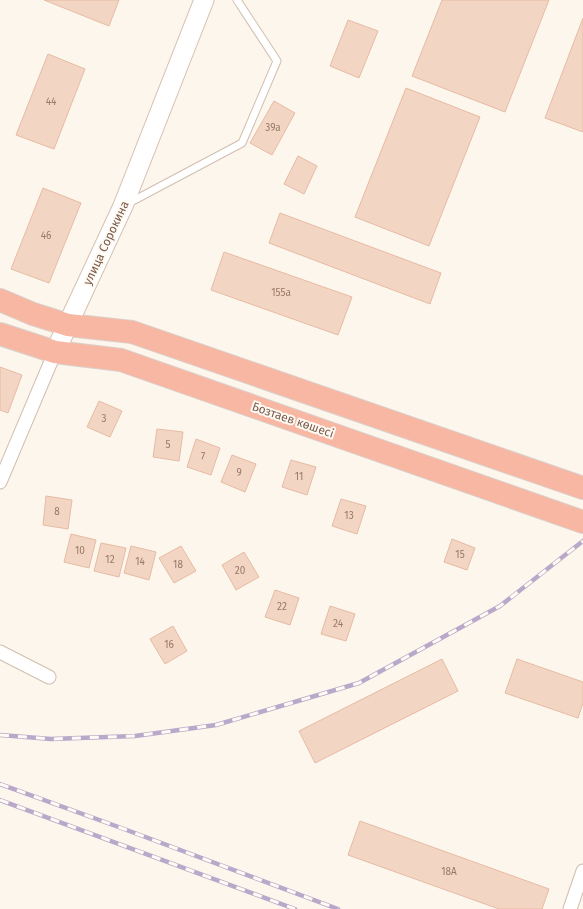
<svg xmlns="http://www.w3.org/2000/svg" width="583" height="909" viewBox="0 0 583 909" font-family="'Fira Sans',sans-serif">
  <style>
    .building { fill: #f3d5c3; stroke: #e6bba3 }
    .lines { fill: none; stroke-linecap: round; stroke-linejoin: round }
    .lane-casing { stroke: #d1beb0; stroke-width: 9 }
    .street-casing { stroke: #d1beb0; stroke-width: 15 }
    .secondary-casing { stroke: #d6c0b0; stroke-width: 21 }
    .highway-casing { stroke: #dad1cd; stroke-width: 24 }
    .lane { stroke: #fff; stroke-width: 7 }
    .street { stroke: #fff; stroke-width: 13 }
    .secondary { stroke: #fff; stroke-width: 19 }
    .highway { stroke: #f7b7a3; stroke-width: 22 }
    .rail-casing { stroke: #b9a8c9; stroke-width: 4.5 }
    .rail { stroke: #fffaf3; stroke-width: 3; stroke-dasharray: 9; stroke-linecap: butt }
    .labels { text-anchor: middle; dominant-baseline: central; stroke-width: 4; stroke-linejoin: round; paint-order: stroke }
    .number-label { font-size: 10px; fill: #987a6a }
    .street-label { font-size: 12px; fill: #7a5c4d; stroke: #fffaf3 }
  </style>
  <rect width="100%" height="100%" fill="#fdf6ec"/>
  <path class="building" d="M44 0H119L109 26Z
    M442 0H549L505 112 412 76Z
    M583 18V132L545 118Z
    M348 20 378 31 359 78 330 66Z
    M48 54 85 69 54 149 16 135Z
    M406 88 480 117 429 246 355 217Z
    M274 101 295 113 272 155 250 143Z
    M298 156 317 166 304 194 284 184Z
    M43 188 81 203 49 283 11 269Z
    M280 213 441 273 430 304 269 243Z
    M224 252 352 297 338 335 211 290Z
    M0 367 22 375 8 413 0 410Z
    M99 401 122 411 110 437 87 427Z
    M157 429 183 432 179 461 153 457Z
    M196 439 220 448 211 475 187 467Z
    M232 455 256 464 245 492 221 482Z
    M291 460 316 467 307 495 282 487Z
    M46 496 72 500 68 529 43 525Z
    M341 499 366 506 357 534 332 526Z
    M71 534 96 540 89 568 64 562Z
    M452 539 475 548 467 570 444 562Z
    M101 543 126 548 119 577 94 571Z
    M131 546 156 552 149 580 124 573Z
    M181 546 196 571 174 583 159 558Z
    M244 552 259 577 236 590 222 565Z
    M275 590 299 598 290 625 265 617Z
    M330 606 355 614 346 641 321 634Z
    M173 626 187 651 165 664 150 639Z
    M442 659 458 691 315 763 299 731Z
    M517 659 583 682V703L578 718 505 693Z
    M360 821 549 889 542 909H499L348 855Z"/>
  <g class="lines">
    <defs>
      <path id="lane" d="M127 204 242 143 277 61 237 0"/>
      <path id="street" d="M0 482 55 352
        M0 652 49 677
        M570 909 583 871"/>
      <path id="secondary" d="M55 352 123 206 204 0"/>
      <path id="highway" d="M0 300 33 314 68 325 132 332 583 488
        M0 334 55 352 121 360 583 522"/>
    </defs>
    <use href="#lane" class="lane-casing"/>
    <use href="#street" class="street-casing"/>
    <use href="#secondary" class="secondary-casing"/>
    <use href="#highway" class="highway-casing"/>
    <use href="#lane" class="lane"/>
    <use href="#street" class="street"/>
    <use href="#secondary" class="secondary"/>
    <use href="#highway" class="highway"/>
    <defs>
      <path id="rail" d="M0 735 51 739 135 736 216 725 359 683 500 606 583 541
        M0 784 124 829 338 909
        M0 800 295 909"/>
    </defs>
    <use href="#rail" class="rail-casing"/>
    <use href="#rail" class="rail"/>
  </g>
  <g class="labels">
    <g class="number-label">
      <text x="51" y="102">44</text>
      <text x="273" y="128">39а</text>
      <text x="46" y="236">46</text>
      <text x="281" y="293">155а</text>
      <text x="104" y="419">3</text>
      <text x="168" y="445">5</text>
      <text x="203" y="457">7</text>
      <text x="239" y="473">9</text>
      <text x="299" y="477">11</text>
      <text x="57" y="512">8</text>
      <text x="349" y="516">13</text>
      <text x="80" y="551">10</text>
      <text x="460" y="555">15</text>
      <text x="110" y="560">12</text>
      <text x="140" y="562">14</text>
      <text x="178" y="565">18</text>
      <text x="240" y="571">20</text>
      <text x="282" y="607">22</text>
      <text x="338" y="624">24</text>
      <text x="169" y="645">16</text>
      <text x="449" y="872">18А</text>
    </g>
    <g class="street-label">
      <text transform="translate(106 243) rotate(-65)">улица Сорокина</text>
      <text transform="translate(293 420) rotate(19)">Бозтаев көшесі</text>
    </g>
  </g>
</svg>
